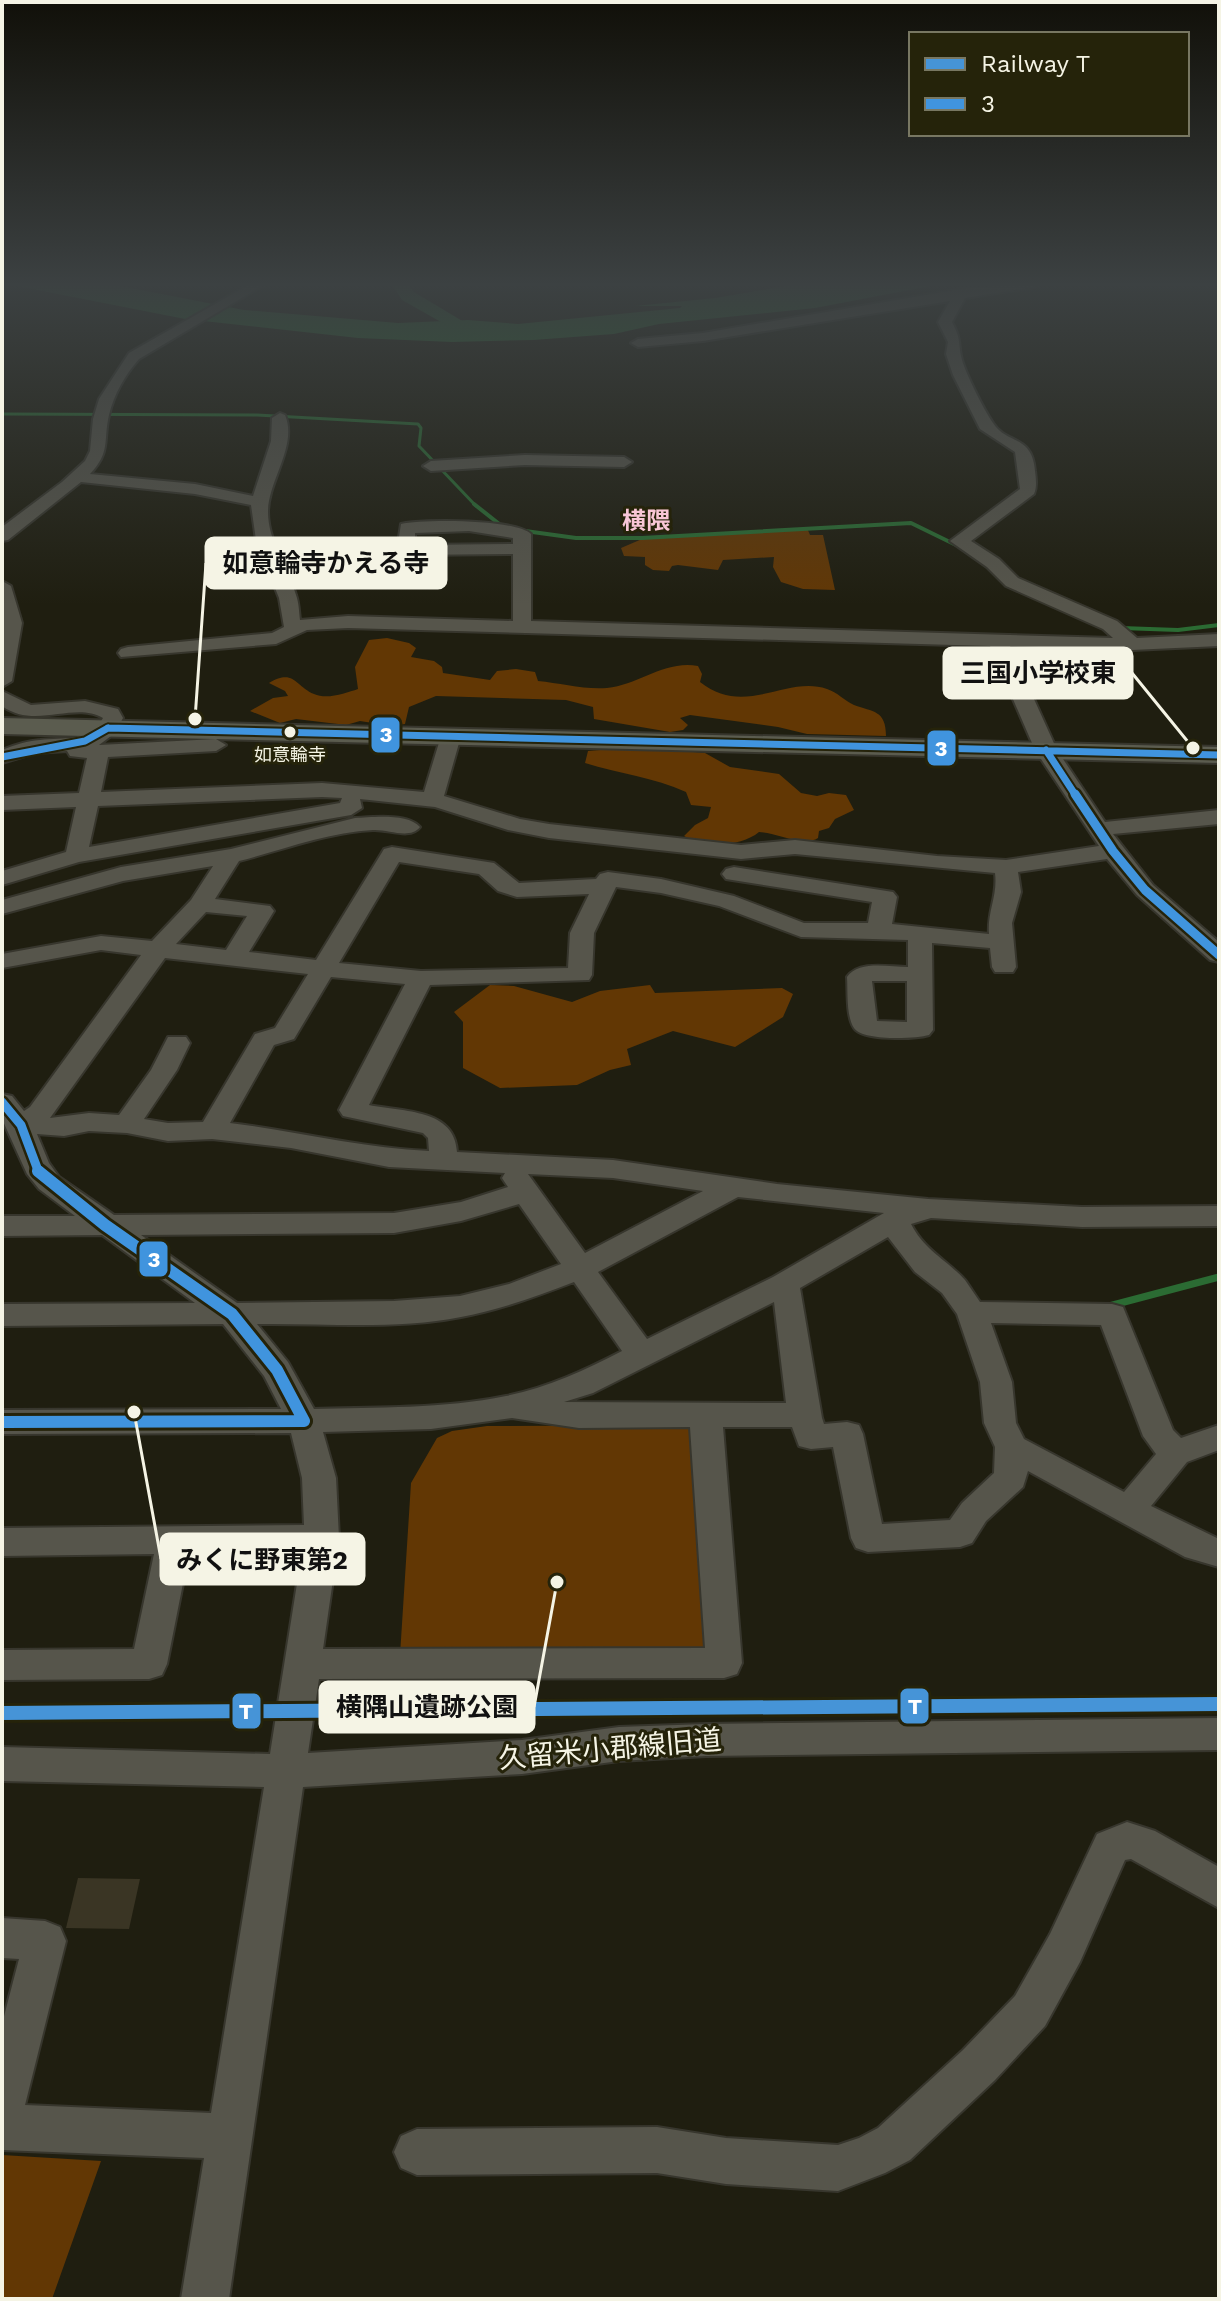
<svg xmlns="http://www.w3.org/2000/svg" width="1221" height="2301" viewBox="0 0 1221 2301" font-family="'Work Sans','Noto Sans JP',sans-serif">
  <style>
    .green { fill: #623704 }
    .water { fill: #2b6b33 }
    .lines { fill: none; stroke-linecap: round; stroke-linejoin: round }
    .stream-far2 { stroke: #2b6b33; stroke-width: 3 }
    .stream-far1 { stroke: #2b6b33; stroke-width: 4 }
    .stream { stroke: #2b6b33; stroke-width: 7 }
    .river { fill: #2b6b33; fill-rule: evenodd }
    .building { fill: #3a3524 }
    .minor-casing { stroke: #37362d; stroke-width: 4 }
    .major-casing { stroke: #37362d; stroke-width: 4 }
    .minor { fill: #56554b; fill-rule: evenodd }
    .major { fill: #5b5c4f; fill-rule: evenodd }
    .bus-1-far2-casing { stroke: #25230a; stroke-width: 11 }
    .bus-1-far1-casing { stroke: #25230a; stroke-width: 14 }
    .bus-1-casing { stroke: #25230a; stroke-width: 18 }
    .bus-1-far2 { stroke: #4094de; stroke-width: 7 }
    .bus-1-far1 { stroke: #4094de; stroke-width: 9 }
    .bus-1 { stroke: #4094de; stroke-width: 12 }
    .rail-1-casing { stroke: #25230a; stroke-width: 6 }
    .rail-1 { fill: #4694d7; fill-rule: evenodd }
    .bus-dot { fill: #f5f4e5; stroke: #25230a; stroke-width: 3 }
    .labels { text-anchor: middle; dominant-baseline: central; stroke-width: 6; stroke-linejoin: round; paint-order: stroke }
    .far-bus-label { font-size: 18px; fill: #f5f4e5; stroke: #25230a }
    .far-quarter-label { font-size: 24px; font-weight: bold; fill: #f8c6d6; stroke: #25230a }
    .near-street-label { font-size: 28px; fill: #f5f4e5; stroke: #25230a }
    .leader { fill: none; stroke: #f5f4e5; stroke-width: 3 }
    .callout-dot { fill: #f5f4e5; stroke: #25230a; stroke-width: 3 }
    .callout { fill: #f5f4e5; stroke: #f5f4e5; stroke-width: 3 }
    .callout-label { font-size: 26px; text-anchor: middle; font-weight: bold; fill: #111 }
    .line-badge { stroke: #25230a; stroke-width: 3 }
    .badge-label { font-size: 22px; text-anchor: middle; font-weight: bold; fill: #fff }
  </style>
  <rect width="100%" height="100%" fill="#1f1e10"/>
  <path class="green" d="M807 528 810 535H823L835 590 803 589 781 582 773 567 774 557 723 560 718 570 678 565 672 566 669 571 653 570 645 565V557L624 556 621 548 642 539Z
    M387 638 409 643 416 648 411 657 434 661 442 667 443 673 490 680 497 671 516 669 535 672 538 681C560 683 585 690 607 688 639 685 664 660 698 666L702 674 700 682C745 718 786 675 827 689 837 692 845 701 854 705 873 712 886 710 886 736L807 734 778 727 690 715 680 718 688 725 683 730 670 732 594 719 593 707 566 700 436 696 409 707 405 724 392 726 360 721 346 725 296 719 280 723 250 711 273 698 288 696 285 691 269 683C294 668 295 686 314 694 327 700 346 693 358 689L355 667 369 640Z
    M636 747 705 753 730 767 779 774 801 793 817 796 829 793 846 795 854 810 835 819 829 828 819 831 818 838C804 847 777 833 759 832 741 847 704 848 684 836L695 825 708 818 711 807 691 805 686 792C654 777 619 774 585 763L588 751Z
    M490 985 514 986 572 1002 600 991 650 985 655 993 782 988 793 994 783 1017 735 1047 673 1031 627 1049 631 1065 610 1070 577 1085 500 1088 463 1068V1022L454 1012Z
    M690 1425 712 1644 702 1653 400 1655 411 1483 437 1438 452 1431 487 1426Z
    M2 2155 101 2161 52 2299H2Z"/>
  <path class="water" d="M2 283H105L244 310 398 323 468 320 518 324 680 308 682 306H635L715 298 803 283H946L815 308 659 324 614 334 533 340 452 342 358 338 185 319Z"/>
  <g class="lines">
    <path class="stream-far2" d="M2 414 257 415 418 424 421 428 419 446 476 506"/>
    <path class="stream-far1" d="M474 504 503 527
      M518 530 576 538H642L911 523 956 545
      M1121 628 1178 630 1219 625"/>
    <path class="stream" d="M1109 1306 1219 1277"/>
    <path class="river" d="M391 283H407L414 292 479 331 470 336 464 335 402 300Z"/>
  </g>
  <path class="building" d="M78 1878 140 1879 129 1929 66 1928Z"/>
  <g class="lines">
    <defs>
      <path id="minor" d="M252 283H267L139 359C125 375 114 394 109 415 103 441 111 452 90 474L195 484 253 496 271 441 272 418 280 413 285 415C298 445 268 481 268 512 268 542 288 567 296 595 299 603 299 612 300 620L348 616 513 621V554L406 555 397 550 401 524C423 519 515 519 531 534V621L1113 638 1103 629 1006 586 987 567 950 541 1020 489 1015 452 980 429 953 375 946 354 948 342 938 322 950 301 703 341 638 347 631 343 638 339 703 333 961 289 1040 283 1034 287 965 298 952 322C961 340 958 339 961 356 964 371 984 410 993 423 1007 445 1032 434 1035 471 1036 479 1037 487 1034 494L971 541 999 559 1018 578 1117 621 1137 638 1219 634V646L1132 650 1010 646 1057 750 1105 822 1219 810V824L1113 834 1153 885 1219 942V962L1210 960 1137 895 1107 859 1018 872 1021 892 1012 923 1016 967 1013 972H995L992 967 990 948 932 943 933 1030 929 1035C915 1039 862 1041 854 1028 846 1016 848 991 847 977 859 960 888 967 908 967V940L801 937 719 906 661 893 616 887 594 933 592 975 589 980 430 985 369 1105C404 1112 455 1109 457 1152L613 1160 777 1184 928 1199 1082 1207 1219 1206V1226L1082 1227 931 1218 911 1224C924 1250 947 1260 965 1280 970 1287 975 1295 980 1302L1112 1304 1123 1307 1173 1430 1181 1438 1219 1425V1450L1187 1462 1151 1506 1219 1539V1567L1185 1557 1028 1471 1023 1487 986 1521 972 1543 960 1547 868 1552 856 1548 851 1538 833 1447 811 1449 799 1446 792 1427H723L742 1663 737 1674 724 1678 319 1679 308 1753 522 1740 619 1727 706 1724 1219 1718V1750L706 1756 619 1761 522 1774 303 1787 229 2299H181L204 2158 2 2150V2024L19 1959 2 1958V1918L45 1921 60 1927 66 1941 25 2105 211 2113 264 1787 2 1781V1747L270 1754 302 1552 189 1553 167 1664 162 1675 149 1679 2 1680V1650L134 1649 154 1554 2 1556V1528L304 1525 302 1478 291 1433 2 1434V1410L281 1409 264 1376 223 1324 2 1326V1304L195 1303 102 1235 2 1236V1216H75L39 1189 27 1174 2 1119V1094L12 1096 24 1111 30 1107 141 955 101 950 2 968V954L101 936 152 941 191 900 213 866 123 881 2 914V900L121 867 231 849 355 818C373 817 408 813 420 827 410 840 388 829 373 830 329 832 282 850 239 861L215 899 270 906 274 911 249 952 316 960 381 854 384 849 392 847 494 863 519 883 596 879 600 874 608 872 661 879 734 896 804 923H868L872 902 726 879 722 874 726 869 734 867 893 892 897 897 892 924 989 934C987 912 998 896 995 873L795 854 741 859 549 838 508 830 435 807 360 799 362 808 351 815 79 862 2 885V871L66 852 76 807 2 810V796L79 793 87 758 70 756 67 751 35 753 2 763V750C14 745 27 741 40 740 63 737 90 743 103 718 74 701 35 730 2 706V691L31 705 85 701 118 709 123 718 115 733 99 745 216 739 226 745 216 751 108 757 101 792 322 783 424 792 441 736 451 730 461 736 444 796 520 819 549 824 741 845 795 840 937 856 1006 860 1099 846 1035 750 990 646 348 628 307 630 276 644 121 657 118 653 121 649 128 647 272 633 284 627 279 598 256 540 251 505 195 494 81 482 8 540 2 541V527L62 482 85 461 90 451 93 419 99 399 129 353ZM469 531 513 538V544L415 545V533ZM322 797 342 798 340 803 89 847 98 806ZM399 862 479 874 498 891 517 897 589 894 570 933 568 968 421 971 339 963ZM206 912 247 916 226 950 176 944ZM165 958 308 974 275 1028 255 1034 203 1122 168 1123 144 1119 177 1070 190 1043 186 1037H168L151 1070 119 1115 89 1113 50 1118ZM331 977 405 984 339 1110 343 1116 423 1133 428 1138 429 1151C362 1148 296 1131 230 1123L274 1045 294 1039ZM872 981H907V1022L877 1021ZM89 1131 127 1133 168 1141 212 1139 291 1148 389 1167 505 1173 502 1178 508 1187 461 1202 394 1213 114 1215 59 1177 49 1163 37 1134 64 1136ZM528 1174 613 1178 703 1191 585 1253ZM738 1197 884 1213 773 1277 647 1339 598 1272ZM519 1204 561 1264 509 1284 460 1296 394 1301 237 1303 141 1235 394 1233 461 1221ZM888 1237 915 1272 942 1293 957 1314 980 1382 984 1423 995 1447 994 1473 962 1503 950 1520 882 1524 863 1434 859 1425 847 1422 824 1424 822 1418 800 1288ZM574 1282 622 1351C585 1370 547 1388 506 1396 444 1409 377 1407 314 1409L288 1362 257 1324C324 1323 396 1330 461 1317 500 1310 537 1296 574 1282ZM774 1302 786 1403 564 1402 593 1393ZM991 1323 1101 1325 1143 1436 1156 1454 1124 1492 1024 1439 1016 1423 1012 1382ZM512 1418 579 1428 690 1427 705 1648 323 1649 339 1538 336 1478 323 1432 431 1429Z
        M525 455 624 457 632 462 624 467 525 465 431 471 423 466 431 461Z
        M2 581 11 586 22 623 12 681 2 687Z
        M1127 1822 1155 1831 1219 1867V1908L1131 1859 1125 1860 1080 1962 1045 2026 995 2080 910 2160 885 2173 838 2191 726 2184 657 2173 417 2175 401 2168 394 2152 401 2136 417 2129 657 2127 726 2138 838 2145 859 2138 878 2128 963 2050 1015 1996 1050 1934 1097 1834Z"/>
      <path id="major" d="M2 718 1219 747V763L2 734Z"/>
    </defs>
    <use href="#minor" class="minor-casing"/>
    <use href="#major" class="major-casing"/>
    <use href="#minor" class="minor"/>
    <use href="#major" class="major"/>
    <defs>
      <path id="bus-1-far2" d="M108 728 1219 755
        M1046 750 1076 796
        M2 757 85 741 108 728"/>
      <path id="bus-1-far1" d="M1075 794 1113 851 1145 890 1219 955
        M2 1102 21 1125 39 1173"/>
      <path id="bus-1" d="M38 1171 105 1225 232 1314 277 1370 304 1421
        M2 1422 304 1421"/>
    </defs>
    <use href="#bus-1-far2" class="bus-1-far2-casing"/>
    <use href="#bus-1-far1" class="bus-1-far1-casing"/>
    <use href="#bus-1" class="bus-1-casing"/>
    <use href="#bus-1-far2" class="bus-1-far2"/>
    <use href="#bus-1-far1" class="bus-1-far1"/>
    <use href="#bus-1" class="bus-1"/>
    <defs>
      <path id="rail-1" d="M1219 1697V1711L2 1720V1706Z"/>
    </defs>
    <use href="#rail-1" class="rail-1-casing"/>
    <use href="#rail-1" class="rail-1"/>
  </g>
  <linearGradient id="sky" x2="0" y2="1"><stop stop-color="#111009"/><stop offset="0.47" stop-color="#3c4142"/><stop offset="1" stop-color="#3c4142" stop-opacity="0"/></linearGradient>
  <rect width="1221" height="605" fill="url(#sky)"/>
  <circle class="bus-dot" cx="290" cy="732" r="7"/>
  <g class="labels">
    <g class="far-bus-label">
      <text x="290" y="754">如意輪寺</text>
    </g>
    <g class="far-quarter-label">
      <text x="646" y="521">横隈</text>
    </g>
    <g class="near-street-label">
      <text transform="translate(610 1749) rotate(-5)">久留米小郡線旧道</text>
    </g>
  </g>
  <path class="leader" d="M195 719L206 563M1193 748L1132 673M134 1412L161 1559M557 1582L534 1707"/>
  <g class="callout-dot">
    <circle cx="195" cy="719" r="8"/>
    <circle cx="1193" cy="748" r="8"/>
    <circle cx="134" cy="1412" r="8"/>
    <circle cx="557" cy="1582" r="8"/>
  </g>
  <g class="callout">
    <rect x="206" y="538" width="240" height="50" rx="8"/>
    <rect x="944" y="648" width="188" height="50" rx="8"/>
    <rect x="161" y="1534" width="203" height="50" rx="8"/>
    <rect x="320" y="1682" width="214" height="50" rx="8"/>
  </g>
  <g class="callout-label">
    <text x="326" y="572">如意輪寺かえる寺</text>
    <text x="1038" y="682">三国小学校東</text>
    <text x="262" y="1569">みくに野東第2</text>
    <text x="427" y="1716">横隅山遺跡公園</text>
  </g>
  <g class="line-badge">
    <rect x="370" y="716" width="31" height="38" rx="8" fill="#4094de"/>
    <rect x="926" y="729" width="31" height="38" rx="8" fill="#4094de"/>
    <rect x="138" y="1240" width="31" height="38" rx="8" fill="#4094de"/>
    <rect x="899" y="1687" width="31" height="38" rx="8" fill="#4694d7"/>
    <rect x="231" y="1692" width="31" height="38" rx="8" fill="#4694d7"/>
  </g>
  <g class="badge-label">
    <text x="386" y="742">3</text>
    <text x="941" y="756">3</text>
    <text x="154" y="1267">3</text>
    <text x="915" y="1714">T</text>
    <text x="246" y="1719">T</text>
  </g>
  <rect width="1221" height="2301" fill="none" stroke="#f5f4e5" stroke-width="8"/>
  <rect x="909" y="32" width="280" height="104" fill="#25230a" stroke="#787762" stroke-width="2"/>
  <rect x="925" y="58" width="40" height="12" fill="#4694d7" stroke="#787762" stroke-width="2"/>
  <text x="981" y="72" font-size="24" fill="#f5f4e5">Railway T</text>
  <rect x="925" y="98" width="40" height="12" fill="#4094de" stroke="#787762" stroke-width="2"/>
  <text x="981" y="112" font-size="24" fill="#f5f4e5">3</text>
</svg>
